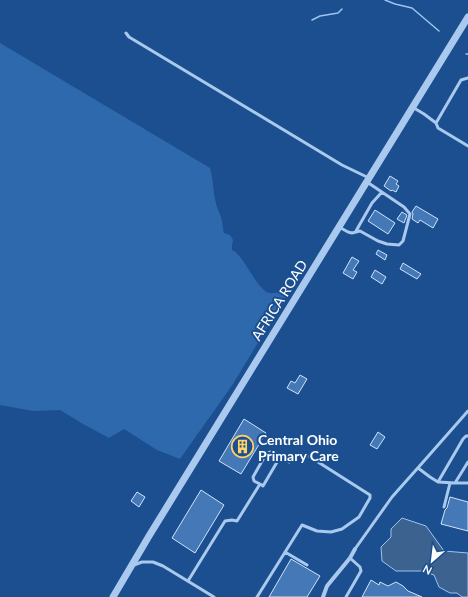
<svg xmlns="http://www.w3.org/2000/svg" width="468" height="597" viewBox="0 0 468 597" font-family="Lato,sans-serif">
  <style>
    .green { fill: #2e69ad }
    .water { fill: #3c6290; stroke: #9cc4f0 }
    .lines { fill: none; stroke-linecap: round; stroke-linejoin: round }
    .stream { stroke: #9cc4f0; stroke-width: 1.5 }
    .building { fill: #4478b7; stroke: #cfe3fa }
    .service { stroke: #a9c9ee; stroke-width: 3 }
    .minor { stroke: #a9c9ee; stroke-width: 4 }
    .tertiary { stroke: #a9c9ee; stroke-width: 7 }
    .labels { text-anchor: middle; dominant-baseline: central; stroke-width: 4; stroke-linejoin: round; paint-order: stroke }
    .street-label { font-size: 14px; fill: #fff; stroke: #1b4f8f }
    .poi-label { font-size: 14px; font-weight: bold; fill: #fff; stroke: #1b4f8f; text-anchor: start }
  </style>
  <rect width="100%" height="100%" fill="#1b4f8f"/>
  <path class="green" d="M0 43 210 168C213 178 213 189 215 199 216 206 219 211 221 217 223 222 222 227 224 233L230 235 233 240 232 245V250C242 254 253 280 263 289 269 296 274 292 280 293 282 294 284 295 286 296L233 384 180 459 157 450 124 429 109 438 83 424 60 410 33 411 0 405Z"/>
  <path class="water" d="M402 518 426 526 444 551 468 553V597H462L457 593H450L439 587 434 575 422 571H396L382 561 381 547 391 537V529Z"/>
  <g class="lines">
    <path class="stream" d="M385 0 395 4 412 8 439 31
      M312 20 320 16 338 13 342 9
      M466 54H468"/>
  </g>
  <path class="building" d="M390 176 398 181 396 184 399 186 396 192 392 190 391 191 384 186Z
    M416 206 438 219 433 228 420 220 418 223 412 219 413 214 412 212Z
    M375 210 395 223 388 234 368 221Z
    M402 212 407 215 404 223 397 219Z
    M378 250 387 255 385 260 376 254Z
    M352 257 359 261 353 270 357 272 353 279 343 273Z
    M403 263 421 274 417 279 400 269Z
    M375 270 386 277 382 284 371 277Z
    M300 375 307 379 298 394 287 388 291 381 295 383Z
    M244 419 266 433 241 474 219 461Z
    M378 432 385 437 377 449 370 445Z
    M201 490 224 505 195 553 172 538Z
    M137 492 145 497 139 507 131 501Z
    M450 497 468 502V531L441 524 445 510 447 508Z
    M291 559 320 576 307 597H269Z
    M371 580 379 585 380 582 388 586 396 582 403 586 408 591 422 597H362Z"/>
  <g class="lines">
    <path class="service" d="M126 33 129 37 342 165 369 178
      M414 108 424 114 436 123 461 80 468 78
      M436 123 438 128 468 146
      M339 227 348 232 352 233 360 231 378 241 387 244 399 245 403 241 410 214 404 207 367 182
      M356 231 372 203 382 192
      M468 462 455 483H468
      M418 468 430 477 438 482 455 483
      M438 482 463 439 466 436H468
      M260 484 263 486 280 457
      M444 507 450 483
      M355 549 392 497 424 461 468 411
      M285 552 307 565
      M134 565 142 562H153L163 566 214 597
      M188 581 225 521 232 520 237 521 260 484 254 481 253 477 266 454 270 452 289 462 292 456 300 454 307 455 370 495V498L359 517 342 529 331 532 317 531 302 525 257 597
      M346 597 361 571 360 567 350 558"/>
    <path class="minor" d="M323 597 327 586 350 558 355 549"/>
    <path class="tertiary" d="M113 597 149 536 468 17"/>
  </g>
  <defs>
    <symbol id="building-ring" viewBox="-11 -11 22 22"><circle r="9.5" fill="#1b4f8f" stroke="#ffd166" stroke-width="1.5"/><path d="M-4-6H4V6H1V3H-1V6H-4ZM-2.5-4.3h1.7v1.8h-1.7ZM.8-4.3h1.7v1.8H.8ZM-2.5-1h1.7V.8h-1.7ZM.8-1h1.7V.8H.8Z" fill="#ffd166"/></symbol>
  </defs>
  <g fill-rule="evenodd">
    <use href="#building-ring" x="230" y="434" width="25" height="25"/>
  </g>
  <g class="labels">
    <g class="street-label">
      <text transform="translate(279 300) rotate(-58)">AFRICA ROAD</text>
    </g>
    <g class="poi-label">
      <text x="258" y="439">Central Ohio<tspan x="258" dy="16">Primary Care</tspan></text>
    </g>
  </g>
  <g transform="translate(432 561) rotate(208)" stroke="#1b4f8f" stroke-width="3" paint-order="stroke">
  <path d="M0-3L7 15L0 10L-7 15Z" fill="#ffffff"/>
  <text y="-6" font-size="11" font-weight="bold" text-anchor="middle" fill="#ffffff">N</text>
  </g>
</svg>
